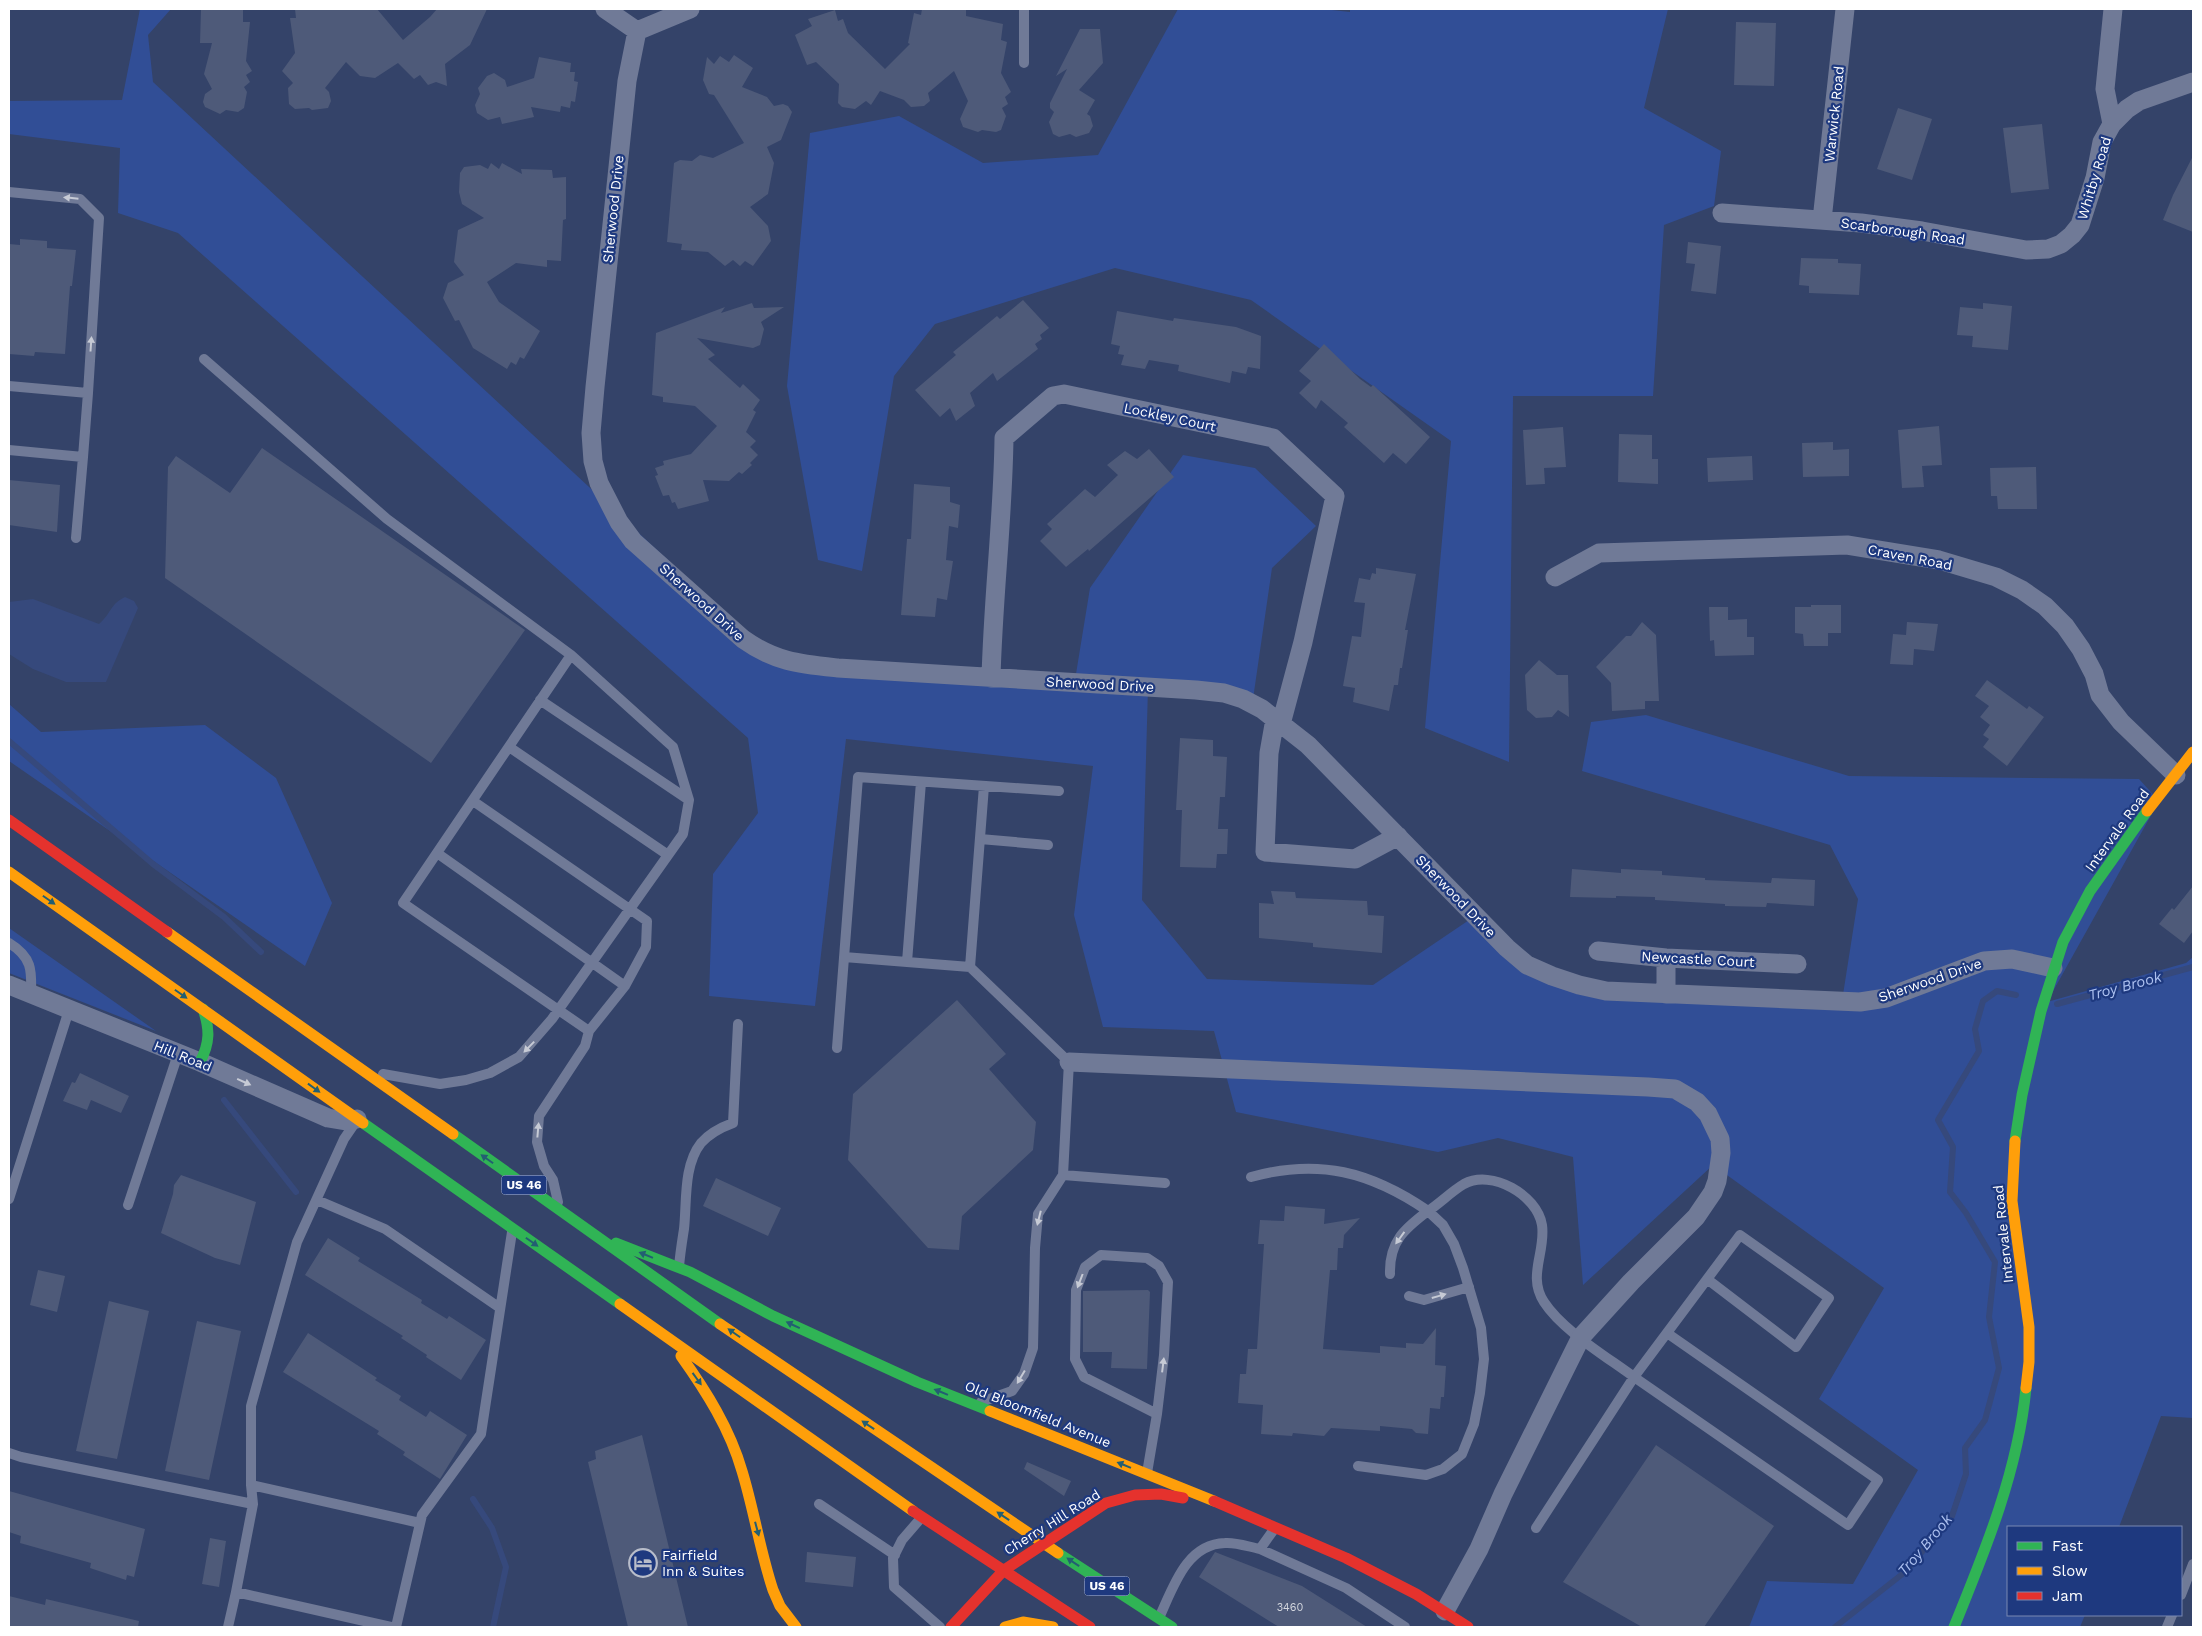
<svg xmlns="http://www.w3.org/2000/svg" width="2202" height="1636" viewBox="0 0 2202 1636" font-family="'Work Sans',sans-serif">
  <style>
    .green { fill: #314e96 }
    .water { fill: #36497c }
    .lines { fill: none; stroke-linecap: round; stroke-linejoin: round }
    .stream { stroke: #36497c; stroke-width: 6 }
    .building { fill: #4e5a79 }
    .lane { stroke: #707a97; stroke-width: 10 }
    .street { stroke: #707a97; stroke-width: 19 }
    .fast { stroke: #30b455; stroke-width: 11 }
    .slow { stroke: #ff9f0a; stroke-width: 11 }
    .jam { stroke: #e5322d; stroke-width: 11 }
    .oneway { fill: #c6cad5 }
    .oneway2 { fill: #235e72 }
    .labels { text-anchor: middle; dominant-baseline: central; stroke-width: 4.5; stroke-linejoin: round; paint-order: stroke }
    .number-label { font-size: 11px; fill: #d3d6de }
    .shield { fill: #1e397f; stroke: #bcc4d9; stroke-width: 1 }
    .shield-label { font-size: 12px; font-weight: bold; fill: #fff }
    .street-label { font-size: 14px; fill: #fff; stroke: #1e397f }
    .poi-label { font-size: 14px; fill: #fff; stroke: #1e397f; text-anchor: start }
    .water-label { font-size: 15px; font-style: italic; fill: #adc1f0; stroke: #1e397f }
  </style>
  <rect width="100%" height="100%" fill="#344369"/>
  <path class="green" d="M140 9H171L148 35 153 82 771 656 1075 680 1090 588 1183 455 1255 468 1316 526 1272 568 1253 699 1148 688 1142 900 1207 979 1373 985 1475 916 1561 981 1842 1001 1858 899 1830 845 1582 771 1591 722 1646 715 1849 776 2139 779 2159 801 2047 1002 2186 963 2193 957V1418L2161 1416 2119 1527H2008V1615H2085L2080 1627H1749L1767 1581 1853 1584 1918 1470 1819 1399 1884 1288 1713 1165 1583 1285 1573 1157 1498 1138 1438 1152 1236 1112 1214 1031 1103 1027 1074 915 1093 766 846 739 815 1006 709 996 713 874 758 813 748 738 178 233 118 213 120 148 9 134V101L122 100Z
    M1178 9H1323L1350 12V9H1668L1644 108 1721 151 1714 206 1664 225 1653 396H1513L1509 762 1425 728 1451 441 1251 300 1115 268 935 324 894 376 862 571 818 560 787 386 810 133 899 116 983 163 1098 155Z
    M9 704 41 732 205 725 276 778 332 903 305 966 9 761Z
    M9 928 156 1031 9 973Z"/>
  <path class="water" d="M125 597 134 601 138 608 106 682H66L33 669 9 654V602L33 599 99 624C112 613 109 605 125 597Z"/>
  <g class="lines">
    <path class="stream" d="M9 741 153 864 224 917 261 952
      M2057 1004 2193 967
      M224 1100 296 1192
      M473 1499 492 1528 506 1567 493 1627
      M1835 1627 1905 1572 1952 1516 1966 1474 1965 1448 1985 1420 1999 1368 1989 1317 1995 1262 1966 1213 1950 1192 1953 1147 1938 1120 1979 1051 1975 1029 1983 1001 1997 991 2016 995"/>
  </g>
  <path class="building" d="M201 9H243V22H250L246 61 252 71 246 75 250 82 244 87 247 92 244 108 238 112 226 110 220 114 205 107 203 102 205 94 212 89 204 74 212 43H200Z
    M295 9H377L403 40 430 17 437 9H487L470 45 445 64 447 86 436 82 428 85 420 75 414 79 398 63 375 78 360 76 346 62 325 88 329 92 331 101 328 108 312 110 309 108 295 109 289 104 288 88 293 83 282 71 295 53 290 18H296Z
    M922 9H966V16L1003 24 1001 40 1007 42 1001 73 1011 92 1005 97 1008 104 1002 108 1006 116 1001 130 996 132 982 130 978 132 963 127 960 119 968 101 954 71 928 93 930 101 924 106 911 107 904 100 880 91 871 105 866 101 855 109 842 107 838 103 839 84 816 62 807 65 795 35 812 26 808 19 835 10 838 21 843 19 848 33 885 69 910 44 908 43 914 13 921 15Z
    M1736 22 1776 23 1774 86 1734 85Z
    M1080 29H1100L1103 63 1079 90 1095 100 1087 114 1090 116 1093 126 1089 133 1076 137 1070 134 1059 137 1053 134 1049 122 1054 112 1050 108V103L1067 69 1056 76Z
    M734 55 753 68 742 87 767 97 774 106 783 104 788 106 792 112 781 140 767 147 774 163 768 194 750 207 768 226 771 241 753 266 745 261 740 266 733 260 725 266 708 252 681 250 682 244 667 242 674 163 680 160 692 161 700 155 713 158 744 143 714 95 709 94 703 80 707 57 714 64 720 56 729 62Z
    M539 57 571 63 570 72H575L574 81 578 82 575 102 571 101 570 108 561 106 560 112 531 107 534 117 502 124 500 117 488 120 477 113 475 105 480 94 478 88 487 76 494 73 505 80 507 87 534 78Z
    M1898 108 1932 119 1912 180 1877 169Z
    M2042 124 2049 189 2011 193 2003 128Z
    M2193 156V232L2163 220 2173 195Z
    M491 163 499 169 502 163 522 174 521 169 552 170 553 178 566 177V219L563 220 561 261 547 260V267L516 263 487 282 499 302 540 331 524 359 520 357 516 365 511 362 507 369 473 348 459 320 455 321 443 298 448 283 464 275 454 262 458 230 484 218 462 204 459 192 460 173 464 167 480 165 488 169Z
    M20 239 47 241V248L76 250 72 286H70L65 354 35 352 34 356 9 354V244L20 245Z
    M1688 242 1721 246 1716 294 1691 291 1695 264 1686 263Z
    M1801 258 1838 259V263L1861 264 1859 295 1809 293V286L1799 285Z
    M1023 300 1049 328 1040 335 1042 339 1035 344 1038 349 997 381 993 373 970 393 975 406 956 421 950 408 940 417 915 390 956 355 953 352 997 316 1000 319Z
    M752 303 754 308 784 307 761 322 764 329 760 345 753 348 697 338 715 355 708 359 740 388 743 384 760 400 753 410 756 412 746 432 756 441 750 447 758 455 750 463 752 465 742 474 739 472 729 481 703 480 709 501 678 509 675 502 672 503 669 495 663 496 655 476 658 475 655 468 664 465 663 461 691 454 717 426 695 406 663 402V397L652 395 656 333 725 307 721 313Z
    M1983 303 2012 306 2008 350 1972 347 1973 336 1957 335 1960 307 1983 309Z
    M1117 311 1173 321 1174 318 1236 327 1261 336 1260 369 1248 367 1246 374 1232 371 1230 383 1178 371 1179 365 1149 360 1145 369 1121 365 1124 355 1118 354 1120 346 1111 344Z
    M1324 344 1360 379 1371 387 1373 385 1430 437 1406 464 1393 453 1384 463 1344 427 1348 423 1321 400 1316 409 1299 393 1311 381 1299 371Z
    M1939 426 1942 465 1922 466 1924 487 1902 488 1898 430Z
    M1563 427 1566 467 1544 468 1545 484 1526 485 1523 430Z
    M1619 434 1652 435V459H1658V484L1618 482Z
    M1833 442V450L1849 449V476L1803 477 1802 443Z
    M262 448 525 630 431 763 165 578 168 467 176 456 230 493Z
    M1149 449 1174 477 1089 551 1088 549 1066 567 1040 541 1052 529 1047 524 1085 489 1095 497 1118 475 1107 465 1125 451 1137 459Z
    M1752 456 1753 480 1708 482 1707 458Z
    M2036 467 2037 509H1998L1997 496H1991L1990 468Z
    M9 480 60 485 57 532 9 525Z
    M914 484 950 487V502L960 505 958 528 949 526 946 560 953 561 947 600 937 598 935 617 901 615 907 539H911Z
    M1376 568 1416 574 1405 630H1408L1402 668H1400L1398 685H1394L1389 711 1353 702 1355 688 1343 686 1352 636 1361 637 1365 603 1354 602 1359 578 1370 580 1372 573 1376 574Z
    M1811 605H1841V633H1828V646H1804L1803 634 1795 633V607H1811Z
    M1709 607H1728V620L1747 619V637H1754V655L1715 656 1714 640 1710 641Z
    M1642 622 1656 635 1659 701H1645V709L1612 711 1611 683 1596 667 1626 636H1631Z
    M1907 622 1938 624 1934 651 1914 649 1913 665 1890 664 1893 634 1906 635Z
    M1539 660 1557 675H1568L1569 717 1558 710 1552 717 1536 718 1527 710 1525 675Z
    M1987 680 2027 709 2029 706 2044 717 2007 766 1983 747 1989 739 1983 735 1990 725 1980 717 1989 706 1975 696Z
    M1180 738 1213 740V756L1227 757 1225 797H1220L1218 829H1228L1227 854H1217L1216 868 1180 867 1182 810H1176Z
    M1572 869 1621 873V869L1662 871V875L1705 878V880L1771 883 1772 878 1815 880 1814 906 1767 903 1766 907 1725 906V904L1655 900V897L1616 896V898L1570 897Z
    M2193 886V931L2184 943 2159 924 2172 908 2174 910Z
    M1271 891 1295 892 1296 898 1367 901 1368 915 1384 916 1382 953 1313 947V943L1259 938V903L1274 904Z
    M957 1000 1006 1054 989 1069 1036 1122 1033 1150 962 1216 959 1250 928 1248 848 1160 853 1094Z
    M80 1073 129 1096 121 1113 91 1100 87 1110 63 1101 72 1082 75 1083Z
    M181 1175 256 1202 240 1265 215 1258 161 1233 173 1194 174 1185Z
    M716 1178 781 1208 768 1236 703 1206Z
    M1285 1206 1325 1209 1324 1224 1360 1218 1344 1235 1343 1248H1338L1337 1270H1330L1323 1349 1380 1353V1346L1406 1348V1343L1423 1344 1436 1328 1435 1365 1446 1366 1444 1397H1441L1440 1409 1430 1408 1428 1434 1416 1433 1412 1429 1380 1426V1431L1331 1428 1324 1436 1293 1433 1292 1436 1261 1434 1263 1405 1238 1403 1240 1374H1246L1248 1349H1257L1264 1244H1258L1260 1220 1284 1221Z
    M328 1238 360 1258 358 1261 422 1300 421 1303 447 1319 449 1316 486 1340 461 1380 426 1357 427 1355 401 1338 403 1336 305 1275Z
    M38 1270 65 1276 57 1312 30 1305Z
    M1148 1290 1150 1292 1147 1369 1111 1368 1112 1352H1083V1291Z
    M109 1301 149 1311 117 1459 76 1451Z
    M197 1321 241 1331 209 1480 165 1471Z
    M308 1333 377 1378 375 1380 401 1396 399 1400 426 1417 430 1411 467 1435 440 1479 403 1455 405 1452 377 1434 379 1431 283 1372Z
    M642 1435 657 1498 688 1627H628L588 1462 596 1459 595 1451Z
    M1656 1445 1774 1526 1704 1627H1642L1563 1582Z
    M1027 1462 1071 1481 1064 1496 1024 1469Z
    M9 1491 145 1529 134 1577 127 1575 126 1580 90 1568 91 1563 20 1543 21 1536 9 1532Z
    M210 1538 226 1541 219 1587 202 1584Z
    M807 1552 856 1557 853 1587 805 1582Z
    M1215 1552 1302 1586 1367 1627H1279L1199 1577Z
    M9 1596 45 1605 46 1599 139 1621 138 1627H9Z"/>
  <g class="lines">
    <path class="lane" d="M1024 63V9
      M9 192 80 199 99 218 88 393
      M204 359 387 519 571 655 673 747 689 800 683 834 552 1019 519 1057 490 1073 466 1080 440 1084 383 1074
      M9 386 88 393 83 457 9 450
      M76 538 83 457
      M571 655 403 903 589 1031
      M540 700 689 800
      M509 747 668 855
      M984 786 970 967 1069 1062 1063 1175 1165 1183
      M473 801 647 921 646 947 625 986 589 1031 585 1046 539 1116 537 1142 544 1166 553 1180 558 1202
      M980 839 1048 845
      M437 853 625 986
      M9 943C32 957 32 970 31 995
      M844 957 970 967
      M907 962 921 782
      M837 1048 858 777 1059 791
      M357 1120 344 1139 297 1242 251 1406V1485L420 1523
      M1251 1177C1319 1158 1371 1172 1428 1211 1404 1229 1389 1242 1390 1274
      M9 1199 69 1010
      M317 1200 385 1229 500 1308
      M128 1205 178 1054
      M679 1267C680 1254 682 1242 684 1229 687 1202 683 1166 701 1143 709 1134 722 1127 733 1123L738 1024
      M1409 1296 1424 1300 1469 1287
      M981 1402 1012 1391 1024 1374 1033 1348 1035 1248 1038 1214 1063 1175
      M9 1453 21 1457 253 1504
      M1358 1466 1426 1475 1443 1469 1462 1454 1474 1424 1480 1393 1484 1359 1481 1328 1463 1268 1454 1244 1443 1225 1428 1211C1440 1203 1452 1191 1464 1184 1492 1169 1537 1195 1542 1225 1546 1252 1527 1276 1544 1302 1562 1330 1607 1357 1634 1377L1740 1235 1829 1298 1796 1347 1707 1279
      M1147 1473 1157 1414 1164 1355 1168 1282 1159 1266 1147 1258 1101 1255 1085 1267 1076 1290 1075 1359 1084 1377 1157 1414
      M251 1485 253 1504 236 1592 391 1627
      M819 1504 895 1555
      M921 1518 902 1540 893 1558 894 1587 940 1627
      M1536 1528 1634 1377 1848 1525 1878 1480 1667 1333
      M1260 1549 1346 1588 1405 1627
      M2181 1595 2193 1564
      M1159 1618C1173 1588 1186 1544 1225 1543 1236 1542 1249 1547 1260 1549L1275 1528
      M228 1627 236 1592
      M396 1627 422 1515 481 1434 512 1232
      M2167 1627 2172 1615"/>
    <path class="street" d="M605 9 637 31
      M637 31 627 81 595 387 591 433 593 461 599 483 619 522 633 541 743 639C775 662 800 664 838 668L1196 690 1224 693 1243 699 1262 709 1308 745 1507 948 1527 965 1552 976 1579 985 1606 991 1860 1002 1886 998 1984 961 2012 959 2053 968
      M637 31 690 9
      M2112 124 2127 109 2139 101 2193 82
      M1722 213 1861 223 1922 231 2026 250 2048 249 2061 244 2072 235 2080 225 2095 178 2102 142 2112 124 2105 89 2113 9
      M1822 220 1845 9
      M1555 577 1599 553 1847 545 1939 560 1996 577 2022 590 2045 606 2065 626 2081 649 2094 674 2100 695 2121 722 2176 775
      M991 678C993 598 1003 518 1004 438L1053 396 1064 394 1273 438 1335 496 1303 642 1281 724
      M1275 719 1269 753 1265 852 1355 859 1398 836
      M1598 951 1666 958 1797 964
      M9 985 200 1062 328 1118 346 1121 357 1119
      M1666 994V958
      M1069 1062 1648 1087 1675 1089 1697 1102 1708 1114 1720 1139 1721 1153 1717 1181 1713 1192 1696 1217 1631 1282 1581 1337 1503 1494 1479 1549 1445 1611"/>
    <path class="fast" d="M200 1062C210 1043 210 1029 203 1009
      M363 1123 620 1304
      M453 1134 720 1324
      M2015 1141 2022 1095 2041 1011 2063 942 2090 891 2147 811
      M616 1243 690 1272 773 1316 917 1382 990 1411
      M1058 1553 1172 1627
      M1954 1627C1985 1551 2018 1471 2026 1388"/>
    <path class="slow" d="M2147 811 2193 752
      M9 872 363 1123
      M167 932 453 1134
      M2015 1141 2012 1201 2029 1327V1362L2026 1388
      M620 1304 913 1511
      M720 1324 1058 1553
      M681 1356C706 1391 730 1429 742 1471 754 1510 760 1551 773 1590L780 1606 796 1627
      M990 1411 1214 1501
      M1005 1627 1023 1622 1053 1627"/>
    <path class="jam" d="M9 820 167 932
      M1214 1501 1346 1558 1416 1594 1468 1627
      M913 1511 1090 1627
      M951 1627 1004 1570 1106 1503 1135 1495 1161 1494 1183 1498"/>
  </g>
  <defs><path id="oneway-solid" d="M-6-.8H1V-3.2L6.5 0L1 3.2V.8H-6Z" transform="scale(1.25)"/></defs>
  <g class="oneway">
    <use href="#oneway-solid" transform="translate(71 198) rotate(-174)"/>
    <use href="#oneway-solid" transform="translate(91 344) rotate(-86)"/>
    <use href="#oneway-solid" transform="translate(529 1047) rotate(134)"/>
    <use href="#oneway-solid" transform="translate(244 1082) rotate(24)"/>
    <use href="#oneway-solid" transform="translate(538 1130) rotate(-85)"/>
    <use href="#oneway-solid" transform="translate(1039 1218) rotate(104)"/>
    <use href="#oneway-solid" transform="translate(1400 1238) rotate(126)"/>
    <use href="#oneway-solid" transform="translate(1080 1281) rotate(111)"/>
    <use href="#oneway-solid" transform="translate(1439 1296) rotate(-16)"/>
    <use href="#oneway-solid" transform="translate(1163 1365) rotate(-83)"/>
    <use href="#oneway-solid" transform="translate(1021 1377) rotate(121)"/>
  </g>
  <g class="oneway2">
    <use href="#oneway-solid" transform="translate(49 900) rotate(35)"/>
    <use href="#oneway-solid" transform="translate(181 994) rotate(35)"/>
    <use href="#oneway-solid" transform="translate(314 1088) rotate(36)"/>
    <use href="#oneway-solid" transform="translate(487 1159) rotate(-145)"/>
    <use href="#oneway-solid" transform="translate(532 1242) rotate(35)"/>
    <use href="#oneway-solid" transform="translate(646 1255) rotate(-158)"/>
    <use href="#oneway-solid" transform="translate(793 1325) rotate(-155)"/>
    <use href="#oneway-solid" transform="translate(734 1333) rotate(-145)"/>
    <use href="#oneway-solid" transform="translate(697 1379) rotate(54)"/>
    <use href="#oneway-solid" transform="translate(941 1392) rotate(-158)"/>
    <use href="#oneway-solid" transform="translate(868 1425) rotate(-146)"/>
    <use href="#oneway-solid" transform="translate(1124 1465) rotate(-158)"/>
    <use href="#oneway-solid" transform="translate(1003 1516) rotate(-146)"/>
    <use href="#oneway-solid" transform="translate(757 1529) rotate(75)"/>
    <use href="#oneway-solid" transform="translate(1073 1562) rotate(-146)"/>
  </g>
  <defs>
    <symbol id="hotel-ring" viewBox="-11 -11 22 22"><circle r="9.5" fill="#1e397f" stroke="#b8bdca" stroke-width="1.5"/><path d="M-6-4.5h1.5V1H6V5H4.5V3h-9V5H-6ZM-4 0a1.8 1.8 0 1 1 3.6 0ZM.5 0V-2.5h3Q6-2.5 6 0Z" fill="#b8bdca"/></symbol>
  </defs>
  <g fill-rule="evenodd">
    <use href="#hotel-ring" x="627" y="1547" width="32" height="32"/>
  </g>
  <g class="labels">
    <g class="number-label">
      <text x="1290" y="1607">3460</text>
    </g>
    <g class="shield">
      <rect x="501.5" y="1175.5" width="45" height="19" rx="4"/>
      <rect x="1084.5" y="1576.5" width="45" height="19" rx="4"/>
    </g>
    <g class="shield-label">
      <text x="524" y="1185">US 46</text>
      <text x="1107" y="1586">US 46</text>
    </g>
    <g class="street-label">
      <text transform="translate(1834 114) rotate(-84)">Warwick Road</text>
      <text transform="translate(2094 178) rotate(-73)">Whitby Road</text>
      <text transform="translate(613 209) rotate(-84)">Sherwood Drive</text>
      <text transform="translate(1903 231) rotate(8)">Scarborough Road</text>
      <text transform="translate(1170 417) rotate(12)">Lockley Court</text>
      <text transform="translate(1910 557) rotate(11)">Craven Road</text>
      <text transform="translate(702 602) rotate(42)">Sherwood Drive</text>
      <text transform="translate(1100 684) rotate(3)">Sherwood Drive</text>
      <text transform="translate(2117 830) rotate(-54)">Intervale Road</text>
      <text transform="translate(1456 896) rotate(46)">Sherwood Drive</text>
      <text transform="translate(1698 959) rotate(3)">Newcastle Court</text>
      <text transform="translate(1930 980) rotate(-19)">Sherwood Drive</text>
      <text transform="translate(183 1056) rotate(22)">Hill Road</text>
      <text transform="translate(2003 1234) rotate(-96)">Intervale Road</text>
      <text transform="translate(1038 1414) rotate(22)">Old Bloomfield Avenue</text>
      <text transform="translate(1052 1522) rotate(-32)">Cherry Hill Road</text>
    </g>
    <g class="poi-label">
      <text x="662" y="1555">Fairfield<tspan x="662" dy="16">Inn &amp; Suites</tspan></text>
    </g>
    <g class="water-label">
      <text transform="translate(2125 986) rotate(-15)">Troy Brook</text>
      <text transform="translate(1925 1545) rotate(-50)">Troy Brook</text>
    </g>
  </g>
  <rect width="2202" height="1636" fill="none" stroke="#ffffff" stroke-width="20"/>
  <rect x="2007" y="1526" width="175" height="90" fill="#1e397f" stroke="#7888b2"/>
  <rect x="2017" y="1542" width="25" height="8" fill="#30b455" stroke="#7888b2"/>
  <text x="2052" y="1551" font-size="15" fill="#ffffff">Fast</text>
  <rect x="2017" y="1567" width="25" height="8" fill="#ff9f0a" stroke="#7888b2"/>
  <text x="2052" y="1576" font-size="15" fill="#ffffff">Slow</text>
  <rect x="2017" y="1592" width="25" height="8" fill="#e5322d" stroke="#7888b2"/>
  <text x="2052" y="1601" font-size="15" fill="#ffffff">Jam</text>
</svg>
